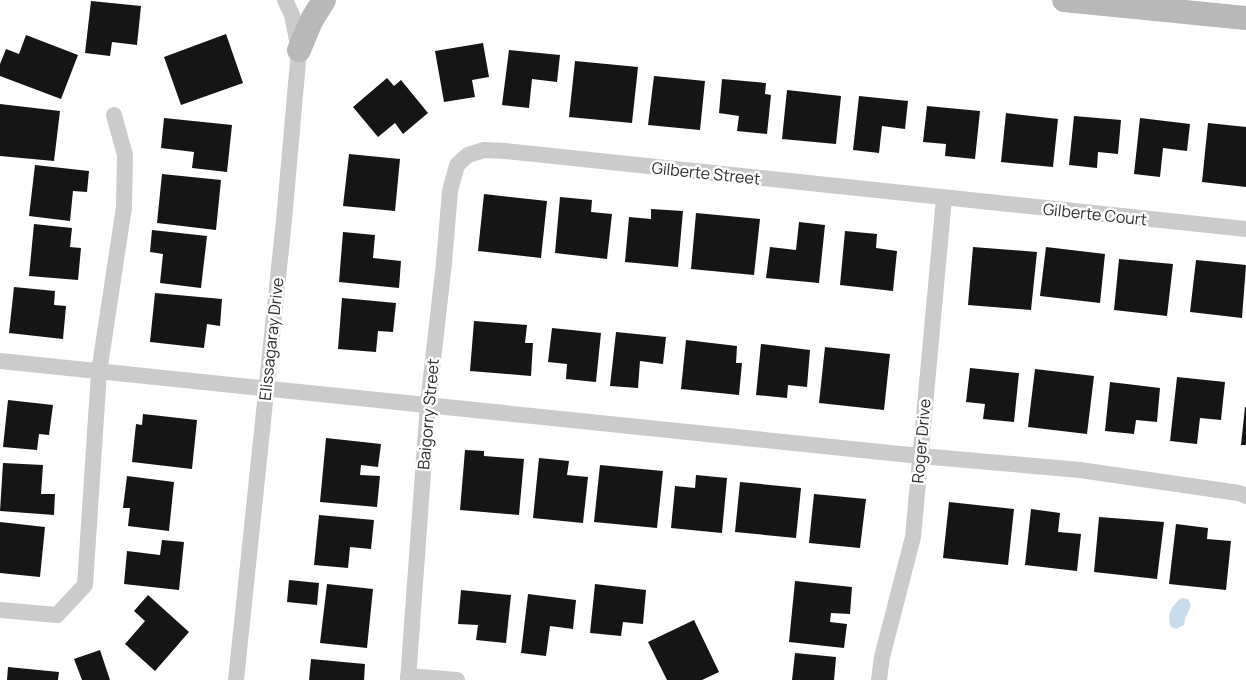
<svg xmlns="http://www.w3.org/2000/svg" width="1246" height="680" viewBox="0 0 1246 680" font-family="Manrope,sans-serif">
  <style>
    .water { fill: #c8dceb }
    .building { fill: #151515 }
    .lines { fill: none; stroke-linecap: round; stroke-linejoin: round }
    .street { stroke: #cbcbcb; stroke-width: 16 }
    .secondary { stroke: #b8b8b8; stroke-width: 24 }
    .labels { text-anchor: middle; dominant-baseline: central; stroke-width: 5; stroke-linejoin: round; paint-order: stroke }
    .street-label { font-size: 16px; fill: #2e2e2e; stroke: #fff }
  </style>
  <rect width="100%" height="100%" fill="#fff"/>
  <path class="water" d="M1182 598 1188 599 1191 606 1185 619 1184 625 1176 629 1171 627C1166 616 1172 604 1182 598Z"/>
  <path class="building" d="M91 1 141 6 137 45 112 42 110 56 85 53Z
    M226 34 243 83 181 105 164 57Z
    M26 35 78 55 61 99 0 76V64L6 49 19 54Z
    M483 43 489 77 472 80 475 97 444 102 435 51Z
    M509 50 560 55 557 82 532 79 529 108 502 105Z
    M575 61 638 67 632 123 569 117Z
    M654 76 705 81 700 130 648 125Z
    M387 78 394 86 401 80 428 113 403 134 395 123 378 137 353 107Z
    M722 79 766 83 765 94 771 95 767 134 737 131 739 116 719 113Z
    M787 90 841 96 836 144 782 139Z
    M859 96 908 101 905 129 882 126 879 153 853 150Z
    M0 104 60 111 54 161 0 156Z
    M927 106 980 111 975 159 945 156 946 144 923 142Z
    M1006 113 1058 119 1053 167 1001 162Z
    M1074 116 1121 120 1118 154 1098 152 1097 168 1069 165Z
    M164 118 232 125 227 172 192 168 194 152 161 148Z
    M1140 118 1190 124 1187 151 1163 148 1160 177 1134 174Z
    M1208 123 1246 127V187L1202 182Z
    M349 154 400 159 395 211 343 206Z
    M35 165 89 171 87 192 73 191 70 221 29 216Z
    M162 174 221 180 216 230 157 223Z
    M484 194 547 201 541 258 478 251Z
    M560 197 592 200 591 212 612 214 607 259 555 253Z
    M651 209 683 211 678 267 625 262 629 217 651 219Z
    M696 213 760 219 754 275 691 269Z
    M799 222 825 225 819 283 766 278 770 247 796 250Z
    M34 224 72 228 70 247 81 248 78 280 29 276Z
    M152 230 207 236 201 288 160 283 163 254 150 252Z
    M845 231 877 234 876 248 897 251 893 291 840 285Z
    M343 232 375 235 373 258 401 261 399 288 339 282Z
    M973 247 1037 252 1031 310 968 305Z
    M1046 247 1105 254 1100 303 1040 296Z
    M1119 259 1173 264 1167 316 1114 310Z
    M1196 260 1246 265 1242 318 1190 312Z
    M14 287 55 291 54 305 66 306 63 339 9 333Z
    M155 293 222 299 220 326 207 324 204 348 150 342Z
    M342 298 396 303 393 332 378 331 376 352 338 349Z
    M474 321 527 325 525 343H533L531 376 470 371Z
    M552 328 601 333 596 382 566 379 567 364 548 362Z
    M616 332 666 337 663 364 640 361 638 388 610 386Z
    M686 340 737 346 736 363H742L739 395 681 389Z
    M761 344 810 350 807 387 788 385 787 398 756 395Z
    M825 347 890 354 884 410 819 403Z
    M970 368 1019 373 1014 422 983 419 985 404 966 402Z
    M1035 369 1094 376 1087 434 1028 427Z
    M1177 377 1225 382 1221 420 1200 418 1197 444 1170 441Z
    M1110 382 1160 388 1157 422 1136 420 1134 434 1105 431Z
    M8 400 53 405 49 435 39 434 37 450 3 447Z
    M1245 407H1246V445H1241Z
    M143 414 197 420 192 469 132 462 136 424 142 425Z
    M326 438 381 444 378 467 361 465 360 475 380 476 377 507 320 502Z
    M465 450 484 451V456L524 459 519 515 460 510Z
    M539 458 569 461 567 475 588 477 583 523 533 518Z
    M3 463 43 465 41 494H55L54 515 0 511Z
    M600 465 663 471 657 528 594 522Z
    M696 475 727 478 722 533 671 528 675 486 695 488Z
    M127 476 174 482 169 531 128 526 130 508H123Z
    M740 482 801 488 796 538 735 532Z
    M814 494 866 499 860 548 809 543Z
    M949 502 1014 509 1008 565 943 558Z
    M1031 509 1060 513 1058 532 1081 534 1077 571 1025 565Z
    M319 515 374 520 371 549 350 547 348 568 314 565Z
    M1099 517 1164 522 1157 579 1094 572Z
    M0 522 45 527 40 577 0 573Z
    M1176 524 1208 528 1207 539 1231 541 1226 590 1169 584Z
    M162 540 184 542 179 590 124 584 127 551 160 555Z
    M289 580 319 583 317 605 287 602Z
    M795 581 852 587 850 614 831 613 830 622 847 624 844 648 789 642Z
    M327 584 373 589 367 648 320 643Z
    M595 584 646 590 643 624 623 622 621 636 590 633Z
    M461 590 511 595 506 643 476 640 478 625 458 624Z
    M528 594 576 600 573 629 550 626 546 656 521 653Z
    M148 595 189 632 155 671 125 644 145 621 134 611Z
    M694 620 719 672 702 680H667L648 642Z
    M100 650 110 680H82L74 659Z
    M795 653 836 657 834 680H792Z
    M311 659 365 664 364 680H309Z
    M8 667 59 672 58 680H7Z"/>
  <g class="lines">
    <path class="street" d="M0 361 920 456 1080 470 1239 493 1246 496
      M0 610 57 615 85 585 99 372 124 207 125 155 114 115
      M408 676 457 680
      M236 680 284 220 299 50 292 15 285 0
      M408 680 428 404 444 263 450 191 457 165 468 155 484 150 506 151 1246 229
      M879 680 882 657 913 537 944 198"/>
    <path class="secondary" d="M1064 0 1246 18
      M299 50 311 21 324 0"/>
  </g>
  <g class="labels">
    <g class="street-label">
      <text transform="translate(706 173) rotate(6)">Gilberte Street</text>
      <text transform="translate(1095 214) rotate(6)">Gilberte Court</text>
      <text transform="translate(271 339) rotate(-84)">Elissagaray Drive</text>
      <text transform="translate(428 414) rotate(-85)">Baigorry Street</text>
      <text transform="translate(921 441) rotate(-85)">Roger Drive</text>
    </g>
  </g>
</svg>
